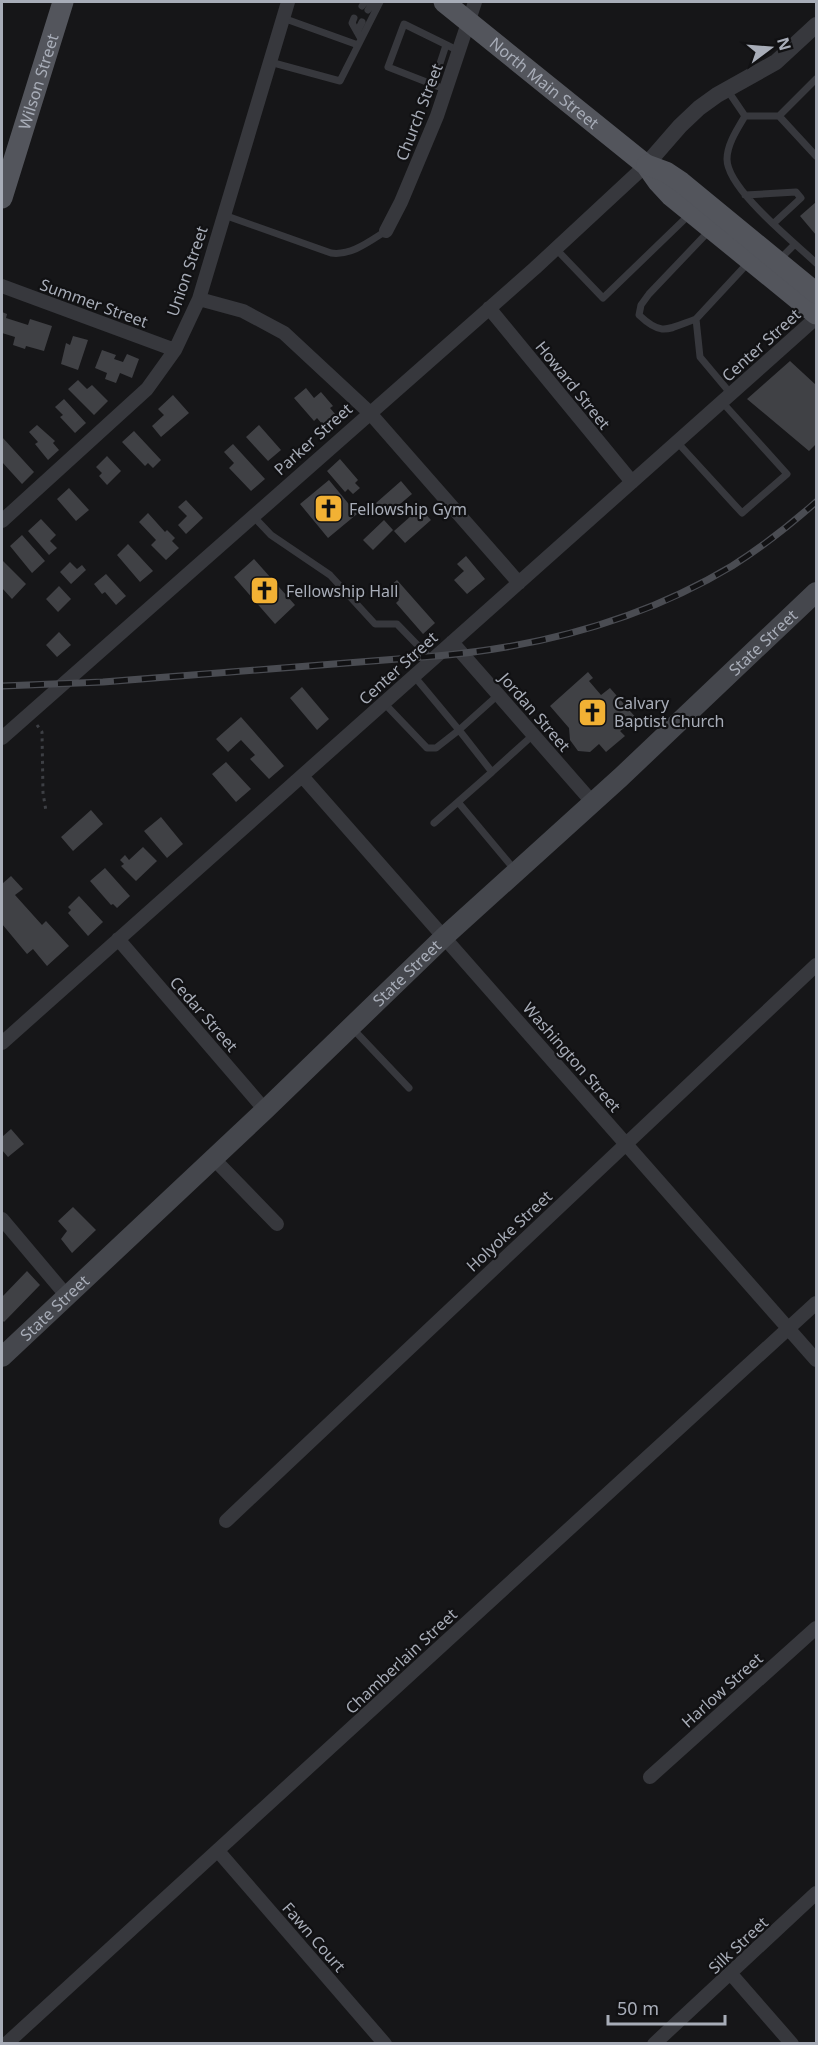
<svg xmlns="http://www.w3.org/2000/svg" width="818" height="2045" viewBox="0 0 818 2045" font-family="'Noto Sans',sans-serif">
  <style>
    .building { fill: #404145 }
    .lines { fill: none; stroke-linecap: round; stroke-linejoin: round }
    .path { stroke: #3d3f44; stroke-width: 3; stroke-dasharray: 3 4.5; stroke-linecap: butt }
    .service { stroke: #37383d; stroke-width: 7 }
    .minor { stroke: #37383d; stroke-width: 14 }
    .tertiary { stroke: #37383d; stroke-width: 16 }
    .secondary { stroke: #45474d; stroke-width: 20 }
    .primary { stroke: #53555c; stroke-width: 21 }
    .rail-casing { stroke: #4a4c52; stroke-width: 7 }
    .rail { stroke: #111113; stroke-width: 4.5; stroke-dasharray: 14; stroke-linecap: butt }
    .labels { text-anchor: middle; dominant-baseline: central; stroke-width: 4.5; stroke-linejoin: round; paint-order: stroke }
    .street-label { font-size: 16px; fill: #a8adb8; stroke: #111113 }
    .poi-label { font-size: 16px; fill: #a8adb8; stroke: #111113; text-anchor: start }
  </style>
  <rect width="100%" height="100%" fill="#161618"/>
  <path class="building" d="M816 202V235L800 216Z
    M2 312 7 314 6 318 28 325 30 319 52 326 44 351 26 346 25 349 13 345 15 337 2 333Z
    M73 336 88 340 78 370 61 364 66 343 70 345Z
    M102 350 116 355 114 359 123 362 127 354 139 359 132 378 120 373 116 383 105 379 107 373 95 368Z
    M790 361 816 385V444L809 451 747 399Z
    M78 380 87 389 92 385 108 401 94 415 68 389Z
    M306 388 314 398 321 392 333 406 330 408 336 415 323 425 317 418 314 421 294 398Z
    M173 395 189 413 161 437 152 426 164 415 158 409Z
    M64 399 86 423 75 433 60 417 63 415 55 407Z
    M37 425 55 441 53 443 59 450 48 460 35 444 38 442 29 432Z
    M259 425 281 450 268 461 246 437Z
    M134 431 161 460 153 468 148 463 145 466 122 442Z
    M2 437 34 472 22 484 2 462Z
    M233 444 265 479 251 491 229 468 234 463 224 452Z
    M107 456 121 471 107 485 99 476 102 473 96 467Z
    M340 459 358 480 355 483 360 488 353 494 348 489 345 492 327 471Z
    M329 480 357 514 328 538 300 504Z
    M401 481 412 494 387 515 376 503Z
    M69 488 89 510 76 521 57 499Z
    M186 500 203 518 186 534 178 525 187 516 178 507Z
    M420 508 431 520 405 543 394 531Z
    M148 513 165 532 167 530 175 538 172 541 179 548 166 560 151 545 156 540 139 522Z
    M41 519 56 535 50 541 57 548 49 555 28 531Z
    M384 520 393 530 373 550 363 540Z
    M22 535 45 561 32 573 10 546Z
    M128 544 153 571 140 582 117 555Z
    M466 556 485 579 467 594 454 580 464 571 457 564Z
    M254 559 295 605 275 624 234 577Z
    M2 560 26 584 12 599 2 588Z
    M70 562 77 569 82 565 86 570 71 584 60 572Z
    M106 574 126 596 116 605 105 592 102 594 94 584Z
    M397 580 435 623 423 634 396 603 399 600 388 588Z
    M59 586 71 599 58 612 46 599Z
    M59 632 71 645 57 657 46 645Z
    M588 672 593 678 589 681 601 695 610 688 637 719 620 731 625 736 606 752 599 744 590 752 578 751 570 740 569 728 550 706Z
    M302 687 329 719 317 730 290 698Z
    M241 717 284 766 269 779 250 759 255 755 241 740 228 752 216 739Z
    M226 762 251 789 236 802 212 774Z
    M91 810 103 824 73 851 61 837Z
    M161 817 183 844 167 858 144 831Z
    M143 847 157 861 136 881 121 866 124 864 120 860 125 855 129 860Z
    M105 868 130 896 117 908 113 904 111 905 90 881Z
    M11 876 23 889 15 895 42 925 46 921 69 946 47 966 33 949 27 954 2 924V884Z
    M79 896 103 922 88 936 68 913 71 910 68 907Z
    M11 1129 24 1144 8 1157 2 1150V1137Z
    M73 1207 96 1230 72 1253 61 1239 67 1231 58 1221Z
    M27 1271 40 1285 4 1322 2 1320V1297Z"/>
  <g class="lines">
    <path class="path" d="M37 725 42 732 43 793 46 811"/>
    <path class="service" d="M362 6 365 2
      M368 10 373 2
      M283 18 358 45
      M354 18 352 23 361 39
      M357 32 362 22
      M270 62 340 81 380 2
      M816 79 779 116H745C738 128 727 144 727 159 727 189 794 242 816 263
      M433 85 446 45
      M447 90 388 67 404 24 459 51
      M728 91 745 116
      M779 116 816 156
      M745 195 796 192 801 198 774 223
      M224 215 331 253C351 256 370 241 386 231
      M556 249 603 298 690 214
      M780 259 795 244
      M696 319C668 329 662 337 639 315L641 305 649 294 709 231
      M731 394 700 357 696 319 748 263
      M677 442 742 513 787 474 722 402
      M253 516 271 535 330 575 375 624H397L432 660
      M498 695 459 730 492 772 533 735
      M384 703 427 748H436L459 730 414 676
      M458 802 514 869
      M434 823 492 772
      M353 1029 409 1088"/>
    <path class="minor" d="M386 231 401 202 437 116 475 2
      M2 286 175 350
      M199 299 243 311 284 333 369 412 519 583
      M489 308 632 482
      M2 521 147 389 175 350 199 299 288 2
      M452 642 593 803
      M2 738 535 268 646 165
      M302 776 816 1360
      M118 939 265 1110
      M2 1043 816 318
      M213 1158 277 1224
      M2 1219 66 1295
      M226 1521 816 965
      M650 1777 816 1628
      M218 1851 385 2044
      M731 1974 792 2044
      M6 2044 816 1303
      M654 2044 816 1893"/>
    <path class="tertiary" d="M646 165 680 126 699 108 717 95 776 62 816 25"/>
    <path class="secondary" id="s1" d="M2 1357 265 1110 444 937 621 777 816 592"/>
    <g class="primary">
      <path id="s2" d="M444 2 646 165 658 182 670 195 816 314"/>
      <path d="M647 165 666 172 681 182 816 293"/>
      <path id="s3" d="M2 198 63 2"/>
    </g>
    <defs>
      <path id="rail" d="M2 686 103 682 436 656C540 647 642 620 732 566 762 547 790 525 816 502"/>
    </defs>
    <use href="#rail" class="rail-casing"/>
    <use href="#rail" class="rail"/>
  </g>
  <defs>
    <symbol id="church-square" viewBox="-11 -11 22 22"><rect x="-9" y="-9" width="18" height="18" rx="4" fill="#f2b134" stroke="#111113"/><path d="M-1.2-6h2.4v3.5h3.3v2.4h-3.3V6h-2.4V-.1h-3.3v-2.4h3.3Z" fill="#111"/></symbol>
  </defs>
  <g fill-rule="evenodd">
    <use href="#church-square" x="312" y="492" width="33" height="33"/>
    <use href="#church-square" x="248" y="574" width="33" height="33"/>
    <use href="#church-square" x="576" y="696" width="33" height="33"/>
  </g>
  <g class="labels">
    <g class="street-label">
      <text stroke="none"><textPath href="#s3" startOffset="122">Wilson Street</textPath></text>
      <text stroke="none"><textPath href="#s2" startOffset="129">North Main Street</textPath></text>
      <text transform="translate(419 112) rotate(-69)">Church Street</text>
      <text transform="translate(187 271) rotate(-71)">Union Street</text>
      <text transform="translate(94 303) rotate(20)">Summer Street</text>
      <text transform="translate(761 345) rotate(-42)">Center Street</text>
      <text transform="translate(573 385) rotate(51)">Howard Street</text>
      <text transform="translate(313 439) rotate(-42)">Parker Street</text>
      <text stroke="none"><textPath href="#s1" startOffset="1044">State Street</textPath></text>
      <text transform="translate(398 668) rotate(-42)">Center Street</text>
      <text transform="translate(535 712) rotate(49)">Jordan Street</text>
      <text stroke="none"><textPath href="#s1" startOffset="558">State Street</textPath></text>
      <text transform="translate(204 1014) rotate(49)">Cedar Street</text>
      <text transform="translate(572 1057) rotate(49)">Washington Street</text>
      <text transform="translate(509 1231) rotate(-43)">Holyoke Street</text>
      <text stroke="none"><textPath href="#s1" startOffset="72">State Street</textPath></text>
      <text transform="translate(401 1661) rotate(-43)">Chamberlain Street</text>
      <text transform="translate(722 1690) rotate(-42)">Harlow Street</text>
      <text transform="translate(314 1937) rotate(49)">Fawn Court</text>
      <text transform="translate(738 1945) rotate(-43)">Silk Street</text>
    </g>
    <g class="poi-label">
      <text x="349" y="509">Fellowship Gym</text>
      <text x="286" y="591">Fellowship Hall</text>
      <text x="614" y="703">Calvary<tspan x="614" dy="18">Baptist Church</tspan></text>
    </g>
  </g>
  <rect width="818" height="2045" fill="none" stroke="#a8adb8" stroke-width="6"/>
  <g transform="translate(770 48) rotate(74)" stroke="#111113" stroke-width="4.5" paint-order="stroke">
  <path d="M0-4.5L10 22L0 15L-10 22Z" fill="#a8adb8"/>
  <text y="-9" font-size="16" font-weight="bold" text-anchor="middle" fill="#a8adb8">N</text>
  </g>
  <path d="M608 2015v9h117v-9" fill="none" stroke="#a8adb8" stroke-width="3"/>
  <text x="617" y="2015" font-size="18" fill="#a8adb8" stroke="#111113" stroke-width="4.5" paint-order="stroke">50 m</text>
</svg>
